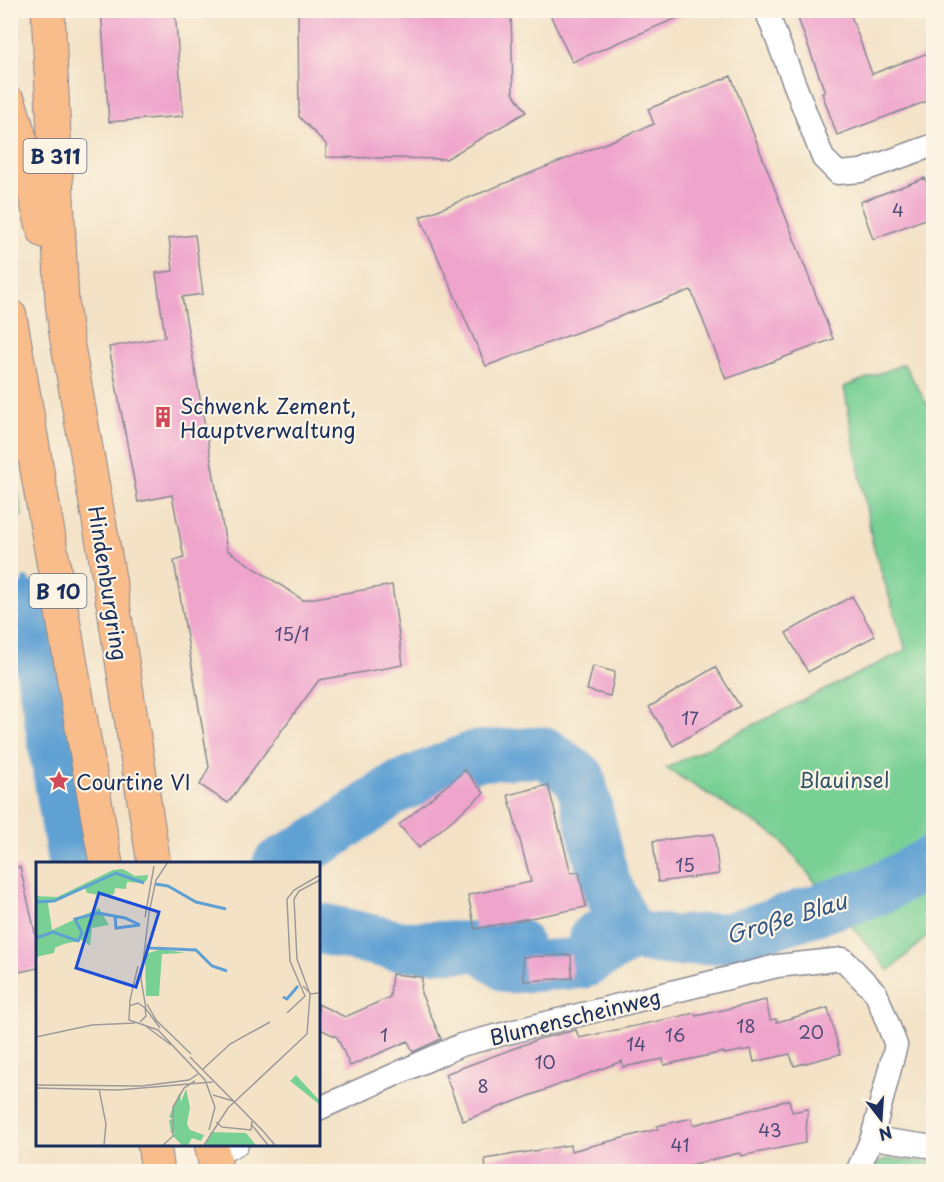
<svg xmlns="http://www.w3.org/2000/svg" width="944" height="1182" viewBox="0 0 944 1182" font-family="'Playpen Sans',sans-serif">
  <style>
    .green { fill: #79d095; stroke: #4a807a; stroke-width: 1.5 }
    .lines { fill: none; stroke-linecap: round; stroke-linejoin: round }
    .stream { stroke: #60a1d3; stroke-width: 8 }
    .river { stroke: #60a1d3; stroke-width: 51 }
    .building { fill: #efa4cc }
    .minor-casing { stroke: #878892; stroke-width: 25 }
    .trunk-casing { stroke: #878892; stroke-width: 35 }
    .minor { stroke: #fff; stroke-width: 22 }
    .trunk { stroke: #f9bc8b; stroke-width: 33 }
    .labels { text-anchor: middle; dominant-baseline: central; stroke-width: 4.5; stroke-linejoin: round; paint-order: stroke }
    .number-label { font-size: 18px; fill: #504c7a }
    .shield { fill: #fcf5e5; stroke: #5e6a86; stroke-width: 1.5 }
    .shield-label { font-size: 20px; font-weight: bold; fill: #1b2f5e }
    .poi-label { font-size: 21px; fill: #1b2f5e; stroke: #fcf5e5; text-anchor: start }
    .street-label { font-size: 21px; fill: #1b2f5e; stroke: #fcf5e5 }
    .park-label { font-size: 21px; fill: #32576c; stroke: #fcf5e5 }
    .water-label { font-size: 22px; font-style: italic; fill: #335787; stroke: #fcf5e5 }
    .inset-river { fill: none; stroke: #60a1d3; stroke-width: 3 }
    .inset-road { fill: none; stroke: #9d9a9c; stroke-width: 1.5 }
    .view { fill: #1d4ed8; fill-opacity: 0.15; stroke: #1d4ed8; stroke-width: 3 }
    .inset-edge { fill: none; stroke: #1b2f5e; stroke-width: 3 }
  </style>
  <rect width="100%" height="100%" fill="#fcf5e5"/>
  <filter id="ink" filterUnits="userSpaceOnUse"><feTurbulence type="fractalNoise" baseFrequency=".0167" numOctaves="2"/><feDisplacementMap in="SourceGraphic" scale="12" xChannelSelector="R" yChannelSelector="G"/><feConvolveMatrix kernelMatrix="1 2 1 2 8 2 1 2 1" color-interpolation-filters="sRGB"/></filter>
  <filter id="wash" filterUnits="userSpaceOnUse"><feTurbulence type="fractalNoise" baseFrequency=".008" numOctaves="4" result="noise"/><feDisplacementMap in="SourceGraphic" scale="24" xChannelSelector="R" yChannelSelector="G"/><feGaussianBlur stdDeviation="1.35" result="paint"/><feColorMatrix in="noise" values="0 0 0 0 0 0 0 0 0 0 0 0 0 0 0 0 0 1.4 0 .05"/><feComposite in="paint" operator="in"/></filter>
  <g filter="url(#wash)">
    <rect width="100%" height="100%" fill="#f3e2c6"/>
    <path class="green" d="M904 364 927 404 933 411 934 930 889 971 778 837 666 768 906 650 873 545 844 387Z
      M10 449 22 516 11 518H10Z
      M887 1159 933 1162V1171L870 1172 872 1166Z"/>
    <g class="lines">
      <path class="stream" d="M26 581 31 607"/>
      <path class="river" d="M10 611 31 607 73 864
        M278 864 326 837 396 788 475 756 544 752 580 778 604 880 630 936 584 963 509 968 481 946
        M318 928 400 946 467 947 517 944
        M595 937 630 936 677 941 732 937 878 890 934 860"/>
    </g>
    <g id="blocks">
      <path class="building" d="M101 10H175L183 116 109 122Z
        M298 10H511L513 93 526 112 446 159 326 157V144L299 117Z
        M548 10H694V11L572 62Z
        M795 10H849L872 74 933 51V99L837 135 822 93 825 92Z
        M731 76 833 339 726 379 691 290 486 366 420 217 654 124 648 109Z
        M925 178 933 200V216L873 239 860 202Z
        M195 235 203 294 182 297 227 550 303 600 392 585 403 665 319 680 228 803 200 785 209 767 174 561 184 558 172 495 138 502 109 347 165 337 156 273 173 271 169 238Z
        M852 596 875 636 808 672 786 633Z
        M593 666 615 672 610 696 587 690Z
        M715 667 740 706 673 746 649 707Z
        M465 770 484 793 419 848 399 825Z
        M548 785 571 873 579 872 586 907 475 929 468 895 531 882 508 795Z
        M714 834 719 874 658 882 653 841Z
        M20 867 38 945V968L10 974V868Z
        M571 955 572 978 524 981 523 957Z
        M392 974 422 977 421 993 441 1039 413 1052 408 1041 350 1066 337 1037 318 1028V1004L345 1017 390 997Z
        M766 1000 770 1020 776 1019 777 1022 828 1008 840 1054 794 1066 790 1054 754 1062 751 1049 724 1054V1052L664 1065 663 1059 623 1067 622 1061 463 1121 445 1074 539 1039 576 1030 579 1038 695 1013 696 1016Z
        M789 1100 792 1112 808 1109 805 1143 741 1156 740 1153 661 1172H486L485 1159 570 1145 571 1151 658 1129 657 1126 692 1118 693 1125Z"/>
    </g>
  </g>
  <g filter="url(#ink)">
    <use href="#blocks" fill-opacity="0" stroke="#878892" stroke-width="1.5"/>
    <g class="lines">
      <defs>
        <path id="minor" d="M766 10 823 158 838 173 861 171 934 145
          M318 1109 461 1045 534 1026 777 966 843 959 876 993 896 1045 872 1138 857 1172
          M872 1138 934 1147
          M214 1155 237 1144"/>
        <path id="trunk" d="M48 10 62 302 66 335 107 566 154 864
          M10 104 26 159 44 231
          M10 316 106 864
          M154 1144 158 1172
          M211 1144 217 1172"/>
      </defs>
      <use href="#minor" class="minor-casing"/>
      <use href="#trunk" class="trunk-casing"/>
      <use href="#minor" class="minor"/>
      <use href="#trunk" class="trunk"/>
    </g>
  </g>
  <defs>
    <symbol id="building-bare" viewBox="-9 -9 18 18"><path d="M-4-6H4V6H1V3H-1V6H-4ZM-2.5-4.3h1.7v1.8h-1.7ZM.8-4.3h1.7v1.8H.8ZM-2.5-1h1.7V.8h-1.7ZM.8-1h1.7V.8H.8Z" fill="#d1495b" stroke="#fcf5e5" stroke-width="2.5" paint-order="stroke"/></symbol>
    <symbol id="sight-bare" viewBox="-9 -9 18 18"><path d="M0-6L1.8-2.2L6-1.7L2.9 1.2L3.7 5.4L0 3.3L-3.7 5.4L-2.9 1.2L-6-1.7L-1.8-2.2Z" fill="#d1495b" stroke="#fcf5e5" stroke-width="2.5" paint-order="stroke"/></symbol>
  </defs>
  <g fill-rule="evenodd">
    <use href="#building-bare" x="148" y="402" width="30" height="30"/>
    <use href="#sight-bare" x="44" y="766" width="30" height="30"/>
  </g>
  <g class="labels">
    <g class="number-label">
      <text x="898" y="209">4</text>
      <text x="292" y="633">15/1</text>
      <text x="690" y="717">17</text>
      <text x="685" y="864">15</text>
      <text x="746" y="1025">18</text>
      <text x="811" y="1031">20</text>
      <text x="384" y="1034">1</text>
      <text x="675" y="1034">16</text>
      <text x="636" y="1043">14</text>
      <text x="545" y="1061">10</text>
      <text x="483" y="1085">8</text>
      <text x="770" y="1129">43</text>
      <text x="680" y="1144">41</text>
    </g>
    <g class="shield">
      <rect x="23.5" y="139" width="63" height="34" rx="4.5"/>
      <rect x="29.5" y="574" width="57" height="34" rx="4.5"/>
    </g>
    <g class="shield-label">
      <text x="55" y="156">B 311</text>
      <text x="58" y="591">B 10</text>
    </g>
    <g class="poi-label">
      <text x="180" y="405">Schwenk Zement,<tspan x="180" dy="24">Hauptverwaltung</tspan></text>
      <text x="76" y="781">Courtine VI</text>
    </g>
    <g class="street-label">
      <text transform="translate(109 583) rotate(81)">Hindenburgring</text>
      <text transform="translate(575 1016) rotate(-14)">Blumenscheinweg</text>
    </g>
    <g class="park-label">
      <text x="844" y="779">Blauinsel</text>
    </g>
    <g class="water-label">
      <text transform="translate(786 917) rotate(-17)">Große Blau</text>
    </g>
  </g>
  <g transform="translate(36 862)">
    <rect width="284" height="284" fill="#f3e2c6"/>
    <path d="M87 7 99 14 112 13 111 18 107 21 91 20 90 27 79 26 78 32 68 34 51 31 49 26 12 41 16 68 63 46 73 63 56 66 54 84 47 78 28 82 19 86 18 91 0 95V34L21 35 77 8ZM126 87 149 91 126 92 123 134H110L109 92ZM260 213 283 238V242L254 219ZM150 227 154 245 151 262 154 268 168 273 165 279 156 276 152 283H146L137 274 139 270 135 271 133 258 137 257 133 255 144 230 145 240ZM175 270 210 271 220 283H225H169Z" fill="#79d095"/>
    <path class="inset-river" d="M119 22 132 24 160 40 190 47M0 40 18 39 80 11 108 21M79 53 80 66 104 63M0 76 17 70 42 79 46 71 39 57 62 51 89 56 104 63M111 83 114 86 160 88 176 104 191 109M247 135 251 137 262 124"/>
    <path class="inset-road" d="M109 55 118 4M267 124 275 132 282 131M94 138 93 158 122 168 169 218 179 245 173 268M94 138 102 104M111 142 120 158 155 192M93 144 102 141 109 146 110 154 104 160M110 147 124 166M110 147 105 117 113 51 120 18 132 0M251 151 269 134 254 99 251 37 258 28 284 13M107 162 135 183M0 175 56 163 99 161M154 195 227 269M166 208 194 182 234 160M0 223 106 224 153 218 162 212M0 226 82 228 177 220M63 227 70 262 68 283M177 233 197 239M180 260 186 265 215 268 216 259M215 262 232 283M227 269 239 283M127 283 137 274V245L148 226 159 219M168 283 192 246 271 172 274 132 261 97 258 37 263 29 284 18"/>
    <path class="view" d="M63 31 123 50 100 125 40 106Z"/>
    <rect width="284" height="284" class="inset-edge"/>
  </g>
  <rect width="944" height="1182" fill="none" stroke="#fcf5e5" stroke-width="36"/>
  <g transform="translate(881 1119) rotate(163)" stroke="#fcf5e5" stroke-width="4.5" paint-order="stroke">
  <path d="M0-4.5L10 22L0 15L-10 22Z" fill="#1b2f5e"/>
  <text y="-9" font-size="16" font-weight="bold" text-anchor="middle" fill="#1b2f5e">N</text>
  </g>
</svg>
